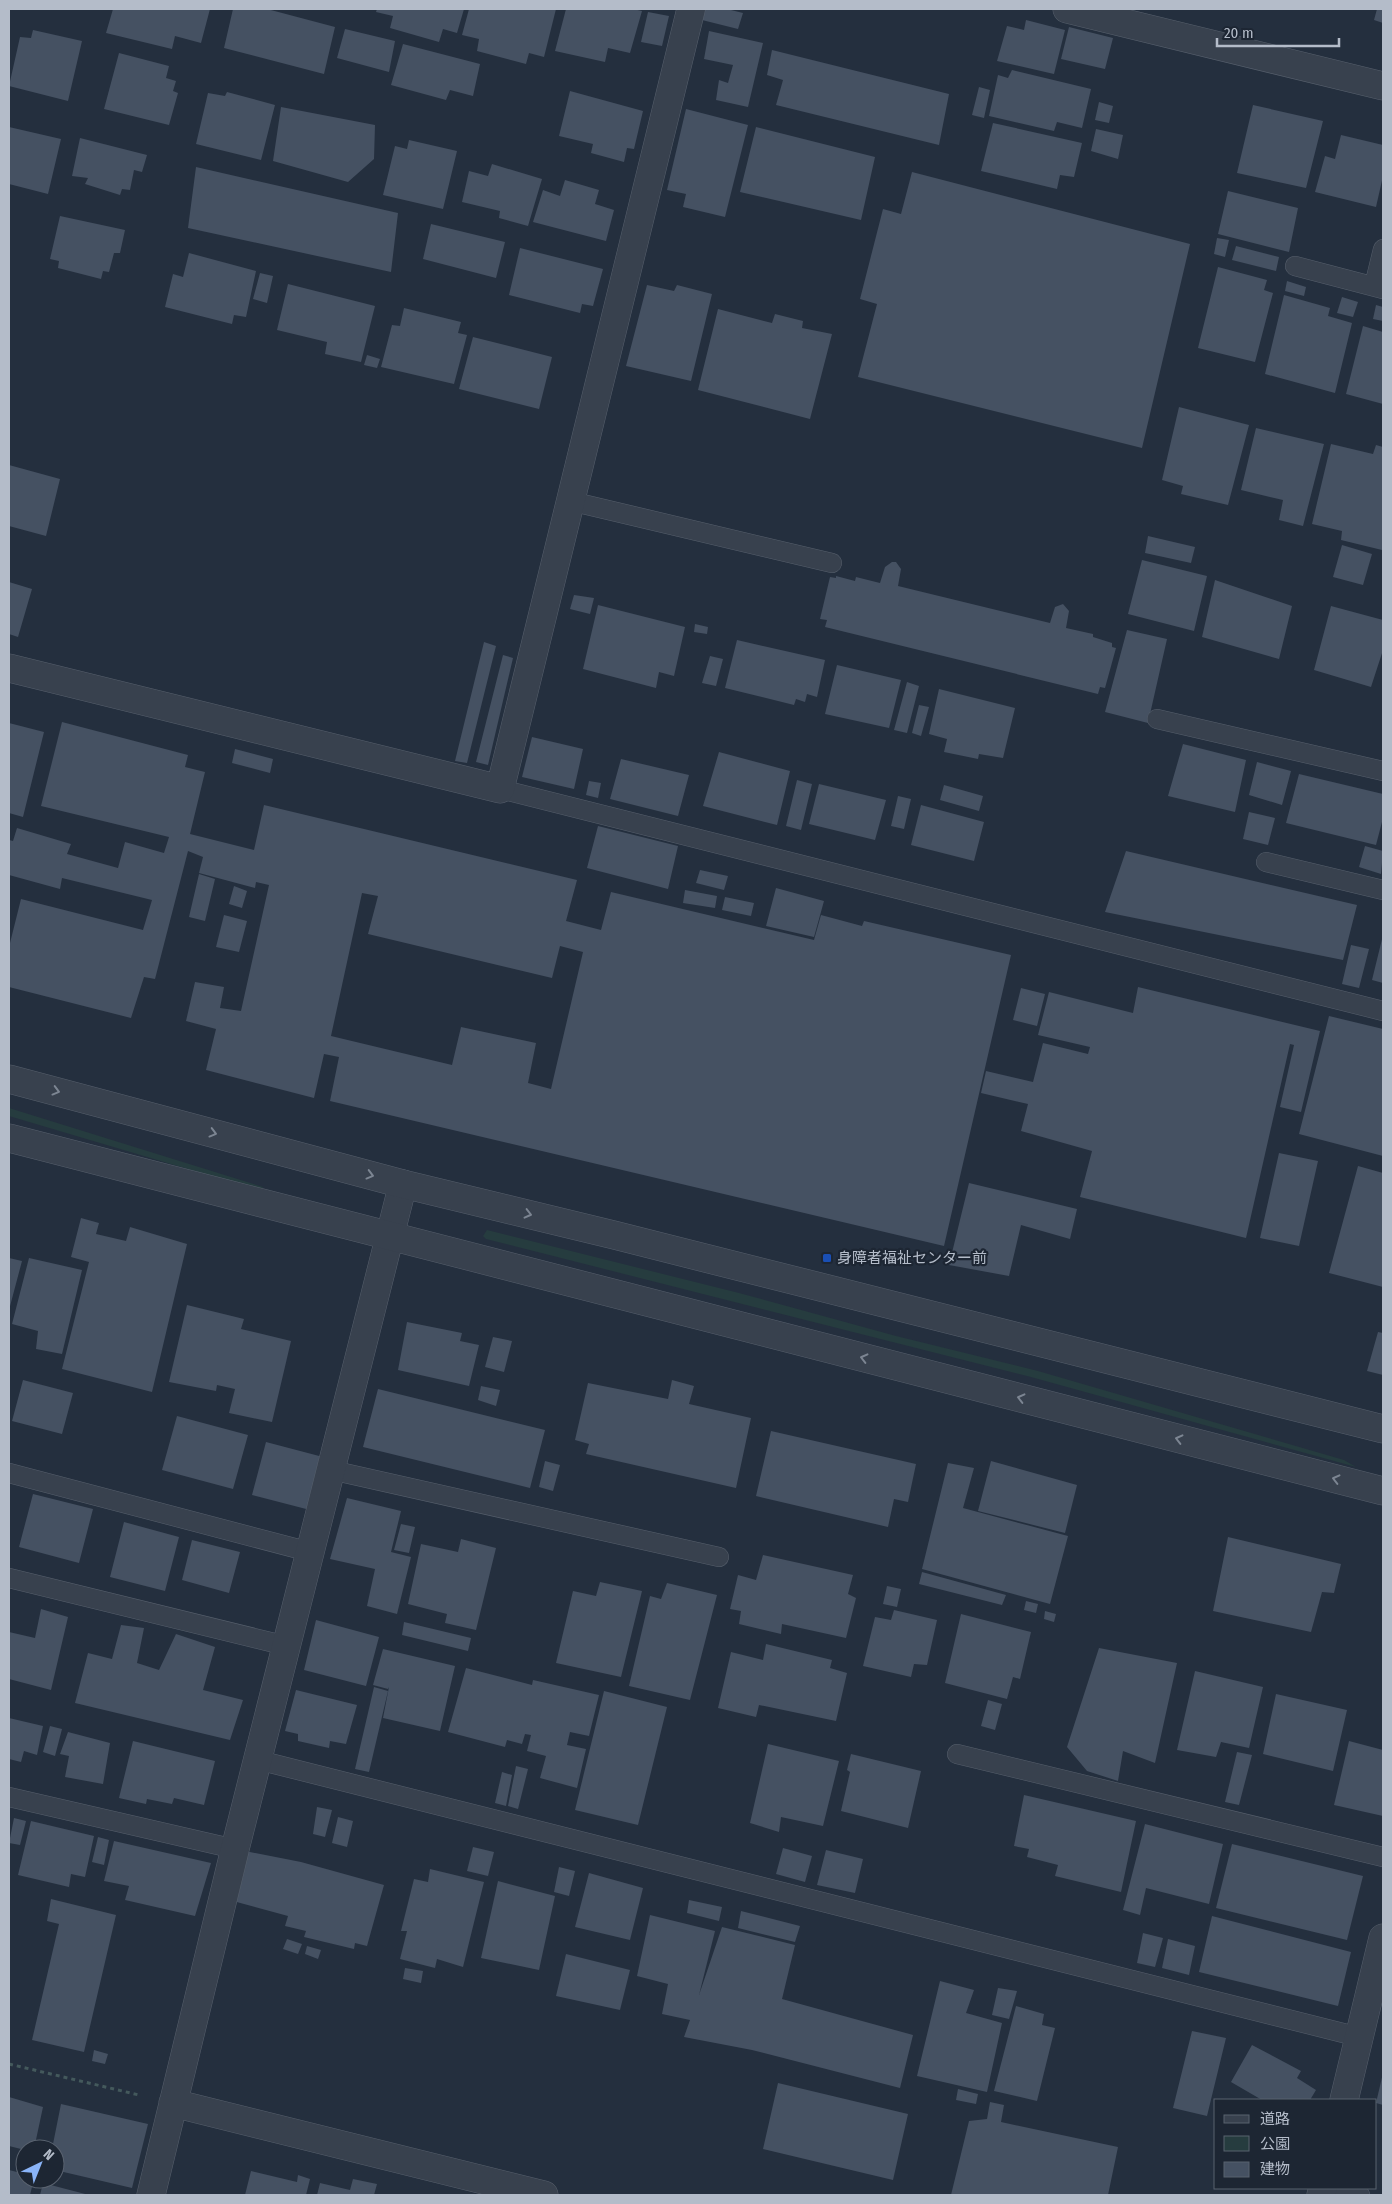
<svg xmlns="http://www.w3.org/2000/svg" width="1392" height="2204" viewBox="0 0 1392 2204" font-family="'Fira Sans Condensed','Noto Sans JP',sans-serif">
  <style>
    .green { fill: #263c3f }
    .building { fill: #455162; fill-rule: evenodd }
    .lines { fill: none; stroke-linecap: round; stroke-linejoin: round }
    .service-casing { stroke: #565f6c; stroke-width: 20 }
    .minor-casing { stroke: #565f6c; stroke-width: 29 }
    .tertiary-casing { stroke: #565f6c; stroke-width: 29 }
    .path { stroke: #44595c; stroke-width: 3; stroke-dasharray: 4 4; stroke-linecap: butt }
    .service { stroke: #38414e; stroke-width: 19 }
    .minor { stroke: #38414e; stroke-width: 28 }
    .tertiary { stroke: #38414e; stroke-width: 28 }
    .oneway { stroke: #7c8592 }
    .transit-dot { fill: #1a4fb4; stroke: #1d2633; stroke-width: 2 }
    .labels { text-anchor: middle; dominant-baseline: central; stroke-width: 4.5; stroke-linejoin: round; paint-order: stroke }
    .poi-label { font-size: 15px; fill: #b4bcc9; stroke: #1d2633; text-anchor: start }
  </style>
  <rect width="100%" height="100%" fill="#242f3e"/>
  <path class="green" d="M9 1108 263 1187 262 1191 9 1116Z
    M487 1230 739 1293 896 1336 1038 1371 1344 1460 1356 1467 1031 1377 486 1239 483 1236Z"/>
  <path class="building" d="M113 9H210L201 43 175 36 172 49 106 33Z
    M233 9H267L335 27 324 74 224 48Z
    M377 9H464L457 33 443 29 439 42 390 28 393 16 376 12Z
    M469 9H556L544 57 529 53 526 64 477 51 479 39 462 35Z
    M566 9H633L642 11 630 53 608 48 605 62 555 51Z
    M705 9H727L743 13 738 29 702 20Z
    M1377 9H1383V23L1374 20Z
    M648 12 669 16 662 46 641 42Z
    M1026 20 1065 30 1054 74 997 61 1007 26 1024 30Z
    M1069 27 1113 38 1105 69 1061 59Z
    M345 29 395 41 389 72 337 58Z
    M33 30 82 41 68 101 9 86 20 37 31 38Z
    M709 31 763 43 748 107 716 100 719 80 728 83 733 65 704 59Z
    M403 44 480 64 473 96 450 90 446 100 391 85Z
    M772 50 949 94 939 145 776 105 783 80 767 75Z
    M119 53 169 66 166 78 176 81 173 91 178 93 169 125 104 109Z
    M1012 70 1091 89 1082 128 1057 122 1054 131 989 116 998 75 1008 78Z
    M979 87 990 90 984 118 972 115Z
    M570 91 643 111 634 149 627 148 624 162 591 153 593 144 559 136Z
    M227 92 275 105 261 160 196 144 208 93 225 96Z
    M1099 102 1113 106 1109 123 1095 120Z
    M1253 105 1323 121 1306 188 1237 173Z
    M281 107 375 125 374 159 348 182 273 161Z
    M686 109 748 125 725 217 683 207 686 194 667 190Z
    M993 123 1082 143 1074 177 1060 175 1057 189 981 171Z
    M9 127 61 139 48 194 9 184Z
    M756 127 875 157 861 220 740 192Z
    M1096 129 1123 135 1118 159 1091 151Z
    M1341 135 1383 145V176L1376 207 1315 192 1325 156 1335 159Z
    M80 138 147 155 142 172 134 170 130 190 122 189 120 195 85 184 88 178 72 176Z
    M409 140 457 151 443 209 383 195 395 146 407 149Z
    M492 164 542 179 528 226 499 218 500 211 462 202 469 171 488 176Z
    M196 167 398 213 391 272 188 228Z
    M912 172 1190 244 1142 448 858 377 877 304 860 299 883 209 901 214Z
    M565 180 599 190 595 204 614 210 606 241 533 222 543 190 560 196Z
    M1228 191 1298 208 1289 252 1218 234Z
    M60 216 125 230 120 253H114L109 272 103 271 101 279 58 268 59 261 50 259Z
    M431 224 505 242 496 278 423 259Z
    M1217 238 1229 240 1225 257 1214 254Z
    M1236 246 1279 257 1276 271 1232 260Z
    M520 248 603 269 593 306 582 304 580 313 509 295Z
    M189 253 256 271 246 317 234 315 232 324 165 307 173 274 183 277Z
    M1218 267 1267 280 1264 290 1273 293 1255 362 1198 348Z
    M260 273 273 276 267 303 253 299Z
    M1287 281 1306 287 1304 296 1285 291Z
    M288 284 375 306 361 362 325 354 327 342 277 330Z
    M647 285 674 291 677 285 712 294 691 381 626 366Z
    M1284 295 1330 308 1328 316 1352 323 1335 393 1265 374Z
    M1342 297 1358 302 1353 317 1337 313Z
    M1376 305 1383 307V321L1373 319Z
    M404 308 461 322 458 333 467 335 454 384 381 367 392 325 400 326Z
    M718 309 772 323 775 314 803 321 802 328 832 334 810 419 698 390Z
    M1363 326 1383 332V404L1346 394Z
    M473 337 552 357 539 409 459 389Z
    M367 355 380 359 377 368 364 365Z
    M1179 407 1249 425 1228 505 1181 494 1183 486 1162 480Z
    M1256 428 1324 444 1303 526 1279 520 1283 500 1241 490Z
    M1331 444 1373 454 1376 445 1383 447 1382 550 1341 540 1342 531 1312 524Z
    M9 465 60 479 46 536 9 526Z
    M1148 536 1195 547 1191 563 1145 553Z
    M1342 545 1372 554 1363 585 1333 577Z
    M1142 560 1207 576 1194 631 1128 614Z
    M892 562H896L901 569 898 586 1050 623 1055 607 1063 604 1069 611 1066 628 1093 634V637L1112 643V647L1116 648 1105 688 1100 687 1098 694 825 627 827 620 820 619 830 577 836 578V576L855 581 856 577 880 583 885 567Z
    M1215 580 1292 606 1279 659 1202 637Z
    M9 582 32 589 18 637 9 634Z
    M574 595 594 598 590 614 570 609Z
    M598 605 685 627 674 676 659 672 656 688 583 669Z
    M1331 606 1383 620V650L1371 687 1314 670Z
    M695 624 708 627 707 634 694 632Z
    M1127 630 1167 639 1148 723 1105 712Z
    M737 640 825 660 817 697 807 694 805 702 796 699 794 705 725 688Z
    M484 642 496 646 467 763 455 761Z
    M503 655 513 658 488 765 476 762Z
    M710 656 723 659 716 686 702 683Z
    M837 665 901 680 889 728 825 714Z
    M907 682 919 686 907 733 894 730Z
    M939 689 1015 708 1003 758 979 754 978 759 944 752 947 739 929 734Z
    M919 705 929 707 921 736 912 733Z
    M62 722 188 755 185 767 205 772 190 834 254 850 264 805 577 880 566 921 601 930 611 892 814 940 821 915 862 926 864 921 1011 955 944 1246 330 1101 339 1057 324 1054 314 1098 206 1070 216 1029 186 1021 195 982 224 987 220 1008 241 1011 269 885 256 882 255 888 199 873 203 857 188 851 155 979 144 977 131 1018 9 987V947L21 899 143 930 152 900 62 878 60 889 9 875V840L13 841 17 828 71 844 67 854 118 868 125 842 164 853 169 837 41 806ZM362 893 378 896 368 934 552 978 560 946 583 952 551 1089 528 1083 536 1043 461 1027 452 1065 331 1036Z
    M9 723 44 732 23 817 9 813Z
    M532 737 583 749 574 789 522 777Z
    M1183 744 1246 760 1235 812 1168 796Z
    M235 749 273 759 270 773 232 763Z
    M719 752 790 771 777 825 703 806Z
    M621 759 689 775 678 816 610 799Z
    M1257 762 1291 771 1282 805 1249 795Z
    M1299 774 1383 794V818L1376 845 1286 823Z
    M797 780 812 784 801 830 786 826Z
    M589 781 601 783 598 798 586 795Z
    M819 784 886 800 875 840 809 824Z
    M944 785 983 796 979 811 940 800Z
    M898 796 911 799 904 829 891 826Z
    M921 805 984 822 974 861 911 845Z
    M1249 812 1275 818 1268 845 1243 839Z
    M598 826 678 846 668 889 587 868Z
    M1365 846 1383 851 1381 874 1359 867Z
    M1126 851 1357 905 1343 960 1105 912Z
    M700 870 728 876 724 890 696 883Z
    M199 874 215 879 205 921 189 917Z
    M234 886 247 891 242 908 229 904Z
    M776 888 824 901 814 937 766 926Z
    M685 890 717 896 715 908 683 903Z
    M725 897 754 903 751 916 722 910Z
    M224 915 247 921 239 952 216 947Z
    M1383 935V983L1372 980Z
    M1351 945 1369 949 1359 988 1342 984Z
    M1138 987 1320 1031 1301 1112 1280 1107 1294 1045 1290 1044 1246 1238 1080 1197 1092 1151 1021 1131 1028 1104 981 1093 986 1071 1033 1082 1043 1043 1088 1054 1090 1047 1038 1035 1049 992 1133 1013Z
    M1021 988 1045 994 1037 1026 1013 1020Z
    M1329 1016 1383 1029V1156L1299 1134Z
    M1279 1153 1318 1161 1299 1246 1260 1238Z
    M1358 1166 1383 1173V1287L1329 1273Z
    M969 1183 1077 1209 1070 1239 1021 1225 1009 1276 949 1265Z
    M81 1218 99 1223 96 1234 126 1241 130 1227 187 1244 152 1392 62 1369 89 1262 71 1257Z
    M9 1258 22 1261 9 1310Z
    M29 1258 82 1270 62 1354 36 1349 38 1331 12 1324Z
    M187 1305 244 1319 241 1329 291 1341 272 1422 229 1413 235 1389 217 1385 216 1391 169 1382Z
    M407 1322 462 1333 460 1341 479 1345 469 1386 398 1370Z
    M1378 1332 1383 1333V1375L1367 1371Z
    M493 1337 512 1341 504 1372 485 1367Z
    M23 1380 73 1393 62 1434 12 1421Z
    M672 1380 694 1386 689 1404 751 1418 736 1488 586 1454 589 1444 575 1440 588 1383 668 1399Z
    M481 1386 500 1390 496 1406 478 1400Z
    M378 1389 545 1430 530 1488 363 1447Z
    M177 1416 248 1435 233 1489 162 1470Z
    M771 1431 916 1464 908 1502 894 1499 888 1527 756 1496Z
    M266 1442 323 1457 310 1510 252 1495Z
    M545 1461 560 1465 553 1491 539 1487Z
    M991 1461 1077 1485 1065 1533 978 1511Z
    M948 1463 974 1468 963 1508 1068 1536 1050 1604 922 1569Z
    M33 1494 93 1509 79 1563 19 1547Z
    M347 1498 401 1511 391 1552 411 1557 397 1614 367 1606 375 1569 330 1559Z
    M124 1522 179 1537 165 1591 110 1577Z
    M401 1524 415 1527 409 1553 394 1550Z
    M1228 1537 1341 1564 1334 1593 1322 1592 1311 1632 1213 1611Z
    M461 1539 496 1548 476 1630 445 1623 447 1614 408 1604 421 1544 458 1552Z
    M192 1540 240 1552 229 1593 182 1580Z
    M763 1555 853 1575 848 1594 856 1598 846 1638 782 1624 781 1634 739 1624 741 1611 730 1609 738 1575 756 1580Z
    M922 1572 1006 1595 1002 1605 919 1584Z
    M600 1582 642 1591 621 1677 556 1663 573 1591 596 1596Z
    M667 1583 717 1595 690 1700 629 1686 650 1596 661 1599Z
    M887 1586 901 1589 897 1607 883 1604Z
    M1026 1601 1038 1604 1036 1613 1024 1610Z
    M41 1609 68 1617 51 1690 9 1679V1632L35 1638Z
    M894 1610 937 1620 927 1665 914 1664 911 1677 863 1666 875 1617 891 1620Z
    M1045 1611 1056 1614 1054 1622 1044 1619Z
    M961 1614 1031 1632 1020 1679 1013 1677 1007 1699 945 1683Z
    M316 1620 379 1637 366 1686 304 1670Z
    M404 1622 471 1638 468 1651 402 1635Z
    M121 1625 144 1628 137 1663 159 1670 176 1634 215 1647 203 1690 243 1700 230 1740 75 1703 88 1653 112 1659Z
    M766 1644 832 1660 830 1668 847 1673 836 1721 759 1705 756 1717 718 1708 731 1652 763 1660Z
    M1099 1648 1177 1663 1155 1763 1123 1751 1118 1781 1087 1771 1067 1747Z
    M383 1649 455 1666 440 1731 383 1718 389 1687 388 1689 373 1685Z
    M466 1668 532 1685 533 1680 599 1695 589 1736 570 1732 567 1745 586 1749 577 1788 540 1778 546 1756 527 1751 531 1735 525 1734 522 1744 507 1740 505 1747 448 1732Z
    M1195 1671 1263 1687 1249 1748 1221 1742 1216 1757 1177 1750Z
    M374 1687 388 1691 369 1772 355 1769Z
    M296 1690 357 1705 346 1744 330 1741 329 1748 298 1741V1734L285 1731Z
    M604 1691 667 1707 638 1825 575 1810Z
    M1276 1694 1347 1710 1333 1771 1263 1754Z
    M988 1700 1002 1704 995 1730 981 1726Z
    M9 1718 43 1726 37 1755 24 1751 21 1762 9 1759Z
    M50 1726 62 1729 55 1756 43 1752Z
    M68 1732 110 1743 103 1784 65 1777 69 1756 60 1754Z
    M133 1741 215 1761 204 1805 174 1798 172 1804 147 1799 146 1804 119 1798Z
    M1349 1741 1383 1750V1816L1334 1805Z
    M768 1744 839 1761 823 1826 781 1817 779 1832 750 1823Z
    M1237 1752 1252 1755 1239 1805 1225 1802Z
    M851 1754 921 1771 908 1828 841 1811 850 1772 847 1770Z
    M516 1766 528 1769 518 1809 508 1806Z
    M502 1772 512 1775 506 1806 495 1803Z
    M1024 1795 1136 1821 1121 1892 1055 1876 1058 1865 1027 1857 1029 1849 1014 1846Z
    M317 1807 332 1810 325 1837 313 1834Z
    M338 1817 353 1821 347 1847 332 1843Z
    M14 1818 26 1821 20 1845 9 1843Z
    M31 1821 94 1836 85 1877 71 1874 69 1887 18 1875Z
    M1145 1824 1223 1844 1209 1904 1146 1888 1140 1915 1123 1910Z
    M98 1837 109 1840 104 1865 92 1862Z
    M114 1841 211 1863 195 1916 125 1900 129 1886 104 1881Z
    M1232 1844 1363 1876 1347 1940 1216 1908Z
    M473 1847 494 1852 488 1876 467 1871Z
    M783 1848 812 1856 805 1882 776 1874Z
    M235 1849 301 1862 384 1885 367 1946 355 1943 354 1949 304 1937 306 1931 285 1926 288 1916 233 1901Z
    M826 1850 863 1859 855 1893 817 1885Z
    M559 1867 575 1871 569 1896 554 1892Z
    M430 1869 484 1882 463 1967 437 1959 435 1968 400 1959 407 1931H401L414 1879 428 1882Z
    M589 1873 643 1888 630 1940 575 1927Z
    M498 1881 555 1896 539 1970 481 1958Z
    M51 1899 116 1915 84 2052 32 2040 59 1924 47 1921Z
    M689 1900 722 1907 719 1921 687 1913Z
    M741 1911 800 1926 795 1942 738 1928Z
    M650 1915 715 1931 699 1995 722 1927 795 1945 782 1999 913 2035 900 2088 752 2050 684 2037 690 2020 662 2014 668 1984 637 1976Z
    M1212 1916 1351 1952 1338 2006 1199 1972Z
    M1143 1933 1163 1938 1155 1967 1137 1963Z
    M287 1939 302 1944 298 1954 283 1949Z
    M1168 1939 1195 1946 1189 1975 1162 1968Z
    M307 1946 321 1950 318 1959 305 1954Z
    M566 1954 630 1970 620 2010 556 1996Z
    M405 1968 423 1971 421 1983 403 1979Z
    M940 1981 974 1990 966 2013 1002 2023 987 2092 917 2076Z
    M998 1988 1017 1991 1009 2019 992 2015Z
    M1016 2006 1044 2014 1042 2025 1055 2028 1037 2101 994 2091Z
    M1192 2031 1226 2038 1207 2116 1173 2108Z
    M1252 2045 1301 2071 1297 2078 1316 2090 1310 2100H1262L1231 2082Z
    M94 2050 108 2054 105 2064 92 2061Z
    M1383 2073V2105L1376 2103Z
    M778 2083 908 2114 893 2180 763 2149Z
    M958 2089 978 2094 976 2104 956 2100Z
    M9 2097 43 2107 34 2149 25 2150 9 2146Z
    M990 2102 1004 2105 1001 2122 1118 2147 1108 2195H951L969 2121 987 2119Z
    M61 2104 148 2124 132 2188 55 2170V2149H52Z
    M9 2170 25 2174V2179H34L30 2195H9Z
    M251 2171 297 2182 298 2175 310 2179 306 2195H245Z
    M353 2179 377 2184 374 2195H317L320 2183 350 2190Z
    M43 2183 89 2195H40Z"/>
  <g class="lines">
    <defs>
      <path id="service" d="M1295 266 1383 289
        M1374 286 1383 249
        M570 501 832 563
        M1157 719 1383 771
        M500 789 1383 1011
        M1266 862 1383 890
        M331 1470 719 1557
        M9 1473 310 1552
        M9 1578 287 1646
        M957 1754 1383 1857
        M258 1760 1359 2037
        M9 1797 235 1849
        M1332 2188 1360 2195"/>
      <path id="minor" d="M1067 9 1383 86
        M9 668 500 789 691 9
        M1344 2100 1383 1938
        M173 2103 544 2195
        M151 2195 235 1849 403 1184
        M1321 2195 1323 2188"/>
      <path id="tertiary" d="M9 1079 403 1184 614 1235 1383 1429
        M9 1138 1383 1491"/>
    </defs>
    <use href="#service" class="service-casing"/>
    <use href="#minor" class="minor-casing"/>
    <use href="#tertiary" class="tertiary-casing"/>
    <path class="path" d="M9 2064 139 2095"/>
    <use href="#service" class="service"/>
    <use href="#minor" class="minor"/>
    <use href="#tertiary" class="tertiary"/>
  </g>
  <defs><path id="oneway-chevron" d="M-2-3.5L2.5 0L-2 3.5" fill="none" stroke-width="1.6" stroke-linecap="round" stroke-linejoin="round" transform="scale(1.25)"/></defs>
  <g class="oneway">
    <use href="#oneway-chevron" transform="translate(56 1091) rotate(15)"/>
    <use href="#oneway-chevron" transform="translate(213 1133) rotate(15)"/>
    <use href="#oneway-chevron" transform="translate(370 1175) rotate(15)"/>
    <use href="#oneway-chevron" transform="translate(528 1214) rotate(14)"/>
    <use href="#oneway-chevron" transform="translate(864 1358) rotate(-166)"/>
    <use href="#oneway-chevron" transform="translate(1021 1398) rotate(-166)"/>
    <use href="#oneway-chevron" transform="translate(1179 1439) rotate(-166)"/>
    <use href="#oneway-chevron" transform="translate(1336 1479) rotate(-166)"/>
  </g>
  <rect class="transit-dot" x="822" y="1253" width="10" height="10" rx="2.5"/>
  <g class="labels">
    <g class="poi-label">
      <text x="837" y="1258">身障者福祉センター前</text>
    </g>
  </g>
  <rect width="1392" height="2204" fill="none" stroke="#b4bcc9" stroke-width="20"/>
  <rect x="1214" y="2099" width="162" height="90" fill="#1d2633" stroke="#59626f"/>
  <rect x="1224" y="2115" width="25" height="8" fill="#38414e" stroke="#59626f"/>
  <text x="1260" y="2124" font-size="15" fill="#b4bcc9">道路</text>
  <rect x="1224" y="2136" width="25" height="15" fill="#263c3f" stroke="#59626f"/>
  <text x="1260" y="2149" font-size="15" fill="#b4bcc9">公園</text>
  <rect x="1224" y="2162" width="25" height="15" fill="#455162" stroke="#59626f"/>
  <text x="1260" y="2174" font-size="15" fill="#b4bcc9">建物</text>
  <g transform="translate(40 2164) rotate(43)"><circle r="24" fill="#1d2633" stroke="#59626f"/>
  <path d="M0-4L9 19L0 12L-9 19Z" fill="#8ab4f8"/>
  <text y="-8" font-size="14" font-weight="bold" text-anchor="middle" fill="#b4bcc9">N</text>
  </g>
  <path d="M1217 38v8h122v-8" fill="none" stroke="#b4bcc9" stroke-width="2.5"/>
  <text x="1224" y="38" font-size="15" fill="#b4bcc9" stroke="#1d2633" stroke-width="4" paint-order="stroke">20 m</text>
</svg>
